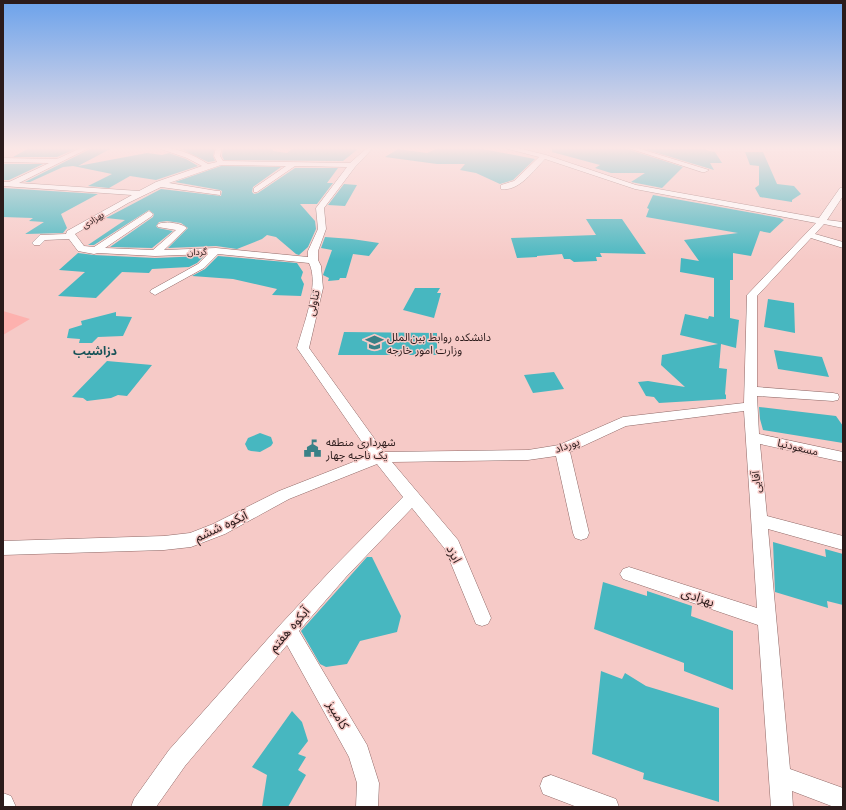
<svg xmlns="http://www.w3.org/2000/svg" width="846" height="810" viewBox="0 0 846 810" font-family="Arial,'Noto Sans Arabic',sans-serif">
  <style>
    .green { fill: #fdb1ae }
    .building { fill: #47b7c0 }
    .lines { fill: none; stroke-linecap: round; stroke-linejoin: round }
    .minor-casing { stroke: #906967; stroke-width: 1 }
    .primary-casing { stroke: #fff; stroke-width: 1 }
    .minor { fill: #fff; fill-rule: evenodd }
    .primary { fill: #d9b5df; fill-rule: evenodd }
    .labels { text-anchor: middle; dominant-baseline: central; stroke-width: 3; stroke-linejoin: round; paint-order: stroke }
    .far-street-label { font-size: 9px; fill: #2b1b1b; stroke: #f6cac7 }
    .street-label { font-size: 11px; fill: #2b1b1b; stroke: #f6cac7 }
    .poi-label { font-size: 11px; fill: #2b1b1b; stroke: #f6cac7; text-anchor: start }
    .neighbourhood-label { font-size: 12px; font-weight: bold; fill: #165257; stroke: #f6cac7 }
    .near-street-label { font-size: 13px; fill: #2b1b1b; stroke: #f6cac7 }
  </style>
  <rect width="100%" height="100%" fill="#f6cac7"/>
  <path class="green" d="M3 311 30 319 3 335Z"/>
  <path class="building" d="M31 147H80L57 157H13Z
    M92 147H114L78 166 147 153 162 155 169 153 186 159 198 166 156 180 130 176 109 188 88 186 112 174 73 166 63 167 30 182H25L92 148Z
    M190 147H215L213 156 215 161 208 162 181 149Z
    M223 147H273V151L287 153 295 147H338L358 149 343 161 224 160 222 156Z
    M440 147H472L535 159 513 180 500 184 476 173 460 170 465 164H437L385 157 398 149 427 153Z
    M552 148H624L683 167 662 188 631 182 645 173H611L595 168 600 165 552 152Z
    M644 149H705L709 151 715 152 722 163H710L714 170Z
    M745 152H763L777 184 794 186 801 194 792 200V202L760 197 755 188 759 185V166L750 165Z
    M3 164H43L9 180H3Z
    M221 166 281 167 253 187 252 192 254 194 258 193 295 168H338L327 183H333L317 204H300L315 221 316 229 308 247 299 255 296 254 276 237 267 235 262 239 237 249 216 246 168 248 188 228 181 223 167 221 159 222 156 226 158 228 173 231 152 248 110 247 153 217 154 214 149 210 94 245H88L125 220 106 218 161 189 221 196 222 191 220 190 175 182Z
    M344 184 357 185 345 206 328 205Z
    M3 188 98 194 61 214 67 228 63 233 25 234 44 222 29 221 33 218 3 217Z
    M653 195 780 218 784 220 770 233 760 231 751 256 733 253V280H730V318L739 320 736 348 721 344 719 368 727 369 725 394 726 395V399L659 403 654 397 646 396 638 382 648 381 685 387 661 365 662 355 718 344 680 335 685 314 708 319 709 316 714 317V278L680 272 681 258 699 261 684 240 738 233 646 217 649 209 647 208Z
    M586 219H622L646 254 600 253 602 257H596L597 261 574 262 570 259H564L562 254 537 256V257L517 258 511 238 596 235Z
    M325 237 352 239 379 243 369 256 353 254 346 278H340L339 280 328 281 329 278 323 275 332 250 321 248Z
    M78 253 94 255 155 258 204 256 197 263 189 267 152 269 149 273 122 272 96 298 58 296 85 272 59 270Z
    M218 256 297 263 303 272 301 278 304 284 301 296 272 295 277 289 233 279 192 276 205 269Z
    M415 288H440L437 293H441L434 318 403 310Z
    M768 299 794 303 795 333 764 327Z
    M116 312V316L132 317 123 336 98 337 92 343H79L80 339 67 338 69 329 82 325 81 321Z
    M344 332 437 333V355H338Z
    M774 350 822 357 829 377 778 369Z
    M107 361 152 365 127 396 118 395 111 398 87 401 83 398 72 397Z
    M554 372 564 389 533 393 524 375Z
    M759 407 836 416 843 426V443L763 430 760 419Z
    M260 433 271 437 273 443 271 446 260 452 251 451 248 450 245 444 248 438Z
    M773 542 826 557 825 549 843 554V605L827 601 828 608 775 592Z
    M367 557H372L401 616 397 632 360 641 347 664 326 667 320 664 301 631Z
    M603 582 647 596V591L692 606 691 616 733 631V690L684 671V663L594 629Z
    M601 671 622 679 625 673 646 686 719 708V802L643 779 644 773 592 754Z
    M292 711 302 722 308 741 298 754 306 757 298 770 306 775 288 807H262L267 775 252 767Z"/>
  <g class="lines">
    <defs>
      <path id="minor" d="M83 147H91L19 183 139 191 156 182 202 166 187 158 158 148 157 147C175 147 193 154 208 164L217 162 214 156 216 147H222L220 156 223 161 350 163 368 147H374L355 167 324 208 326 229 318 251V260L321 266 323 288 309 348 384 452 528 450 559 445 623 417 744 403 747 295 816 223 635 189 545 159C534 170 519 192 501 189V185L514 181 539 157 504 148 503 147H514L546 155 636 185 819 218 840 188H843V196L827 220 843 222V228L824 224 815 234 843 242V248L811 238 757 296V387L833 393 838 394 839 397 838 400 833 401 757 396 759 434 843 452V462L760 444 767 516 843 536V550L768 529 790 769 843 788V807H834L792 791 793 807H771L758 625 623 579 620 574 623 569 629 567 757 608 744 411 626 426 570 452 589 533 587 538 581 540 575 538 573 533 556 456 528 460 392 462 458 540 491 618 488 624 482 626 476 624 445 549 412 508 346 577 299 631 367 745 379 783 378 807H356L357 783 349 757 287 645 185 766 156 807H131L134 799 169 750 281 624 334 567 403 497 377 464 289 499 225 534 191 547 164 550 3 555V541L164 536 190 533 213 524 279 491 371 455 297 348C303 326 320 284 309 263L218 254 204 268 155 295 150 292 151 290 198 264 208 254 155 256 98 253 94 254 78 251 69 239 45 240 40 245H34L32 243 40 235 66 234 67 231 132 195 3 186V182H9L49 163 3 162V158L57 159ZM221 165 286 166 254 188V192H257L295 166 347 167 316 208 318 229 308 251V257L216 248 164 250 187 228C182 223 162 220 157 225L158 227 176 230 153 250 105 248 152 216 153 214 149 211 94 247 84 246 75 234 128 203 161 187 220 195V191H217L169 183Z
        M625 147H634L709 170 705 172H702Z
        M551 775 616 799 619 807H577L543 794 540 786 543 778Z
        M3 793 11 796 16 807H3Z"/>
      <path id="primary" d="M705 147H843V150H710Z"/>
    </defs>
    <use href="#minor" class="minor-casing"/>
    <use href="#primary" class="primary-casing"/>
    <use href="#minor" class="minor"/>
    <use href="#primary" class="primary"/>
  </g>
  <linearGradient id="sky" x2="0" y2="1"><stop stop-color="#6ba2eb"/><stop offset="0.57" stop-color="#fbe7e6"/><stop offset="1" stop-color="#fbe7e6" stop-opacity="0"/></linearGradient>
  <rect width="846" height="260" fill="url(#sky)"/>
  <defs>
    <symbol id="university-bare" viewBox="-9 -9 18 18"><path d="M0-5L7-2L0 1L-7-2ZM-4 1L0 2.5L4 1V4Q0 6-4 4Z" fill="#398187" stroke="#f6cac7" stroke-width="2.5" paint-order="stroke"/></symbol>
    <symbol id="civic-bare" viewBox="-9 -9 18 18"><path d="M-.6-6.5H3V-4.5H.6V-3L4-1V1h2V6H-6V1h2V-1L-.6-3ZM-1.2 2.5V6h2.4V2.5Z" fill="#398187" stroke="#f6cac7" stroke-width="2.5" paint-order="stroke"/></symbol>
  </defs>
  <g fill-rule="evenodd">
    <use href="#university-bare" x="362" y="330" width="25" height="25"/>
    <use href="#civic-bare" x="300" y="436" width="25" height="25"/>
  </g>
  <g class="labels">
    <g class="far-street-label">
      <text transform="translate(93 220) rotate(-31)">بهزادی</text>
      <text transform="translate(197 252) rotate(-2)">گردان</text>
    </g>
    <g class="street-label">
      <text transform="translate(313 303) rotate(-78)">تناولی</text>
      <text transform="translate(567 445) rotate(-19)">پورداد</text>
      <text transform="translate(798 447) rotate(13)">مسعودنیا</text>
      <text transform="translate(756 482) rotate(-95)">آقایی</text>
    </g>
    <g class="poi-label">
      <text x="387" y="337">دانشکده روابط بین‌الملل<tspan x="387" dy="13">وزارت امور خارجه</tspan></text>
      <text x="326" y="442">شهرداری منطقه<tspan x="326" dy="13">یک ناحیه چهار</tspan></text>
    </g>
    <g class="neighbourhood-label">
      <text x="95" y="351">دزاشیب</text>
    </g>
    <g class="near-street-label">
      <text transform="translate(221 526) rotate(-25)">آبکوه ششم</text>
      <text transform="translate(454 554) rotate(63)">ایزد</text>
      <text transform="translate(698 597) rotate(19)">بهزادی</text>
      <text transform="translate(289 629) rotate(-49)">آبکوه هفتم</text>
      <text transform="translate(338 715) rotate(60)">کامبیز</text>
    </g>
  </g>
  <rect width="846" height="810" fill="none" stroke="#2b1b1b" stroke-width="8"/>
</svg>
